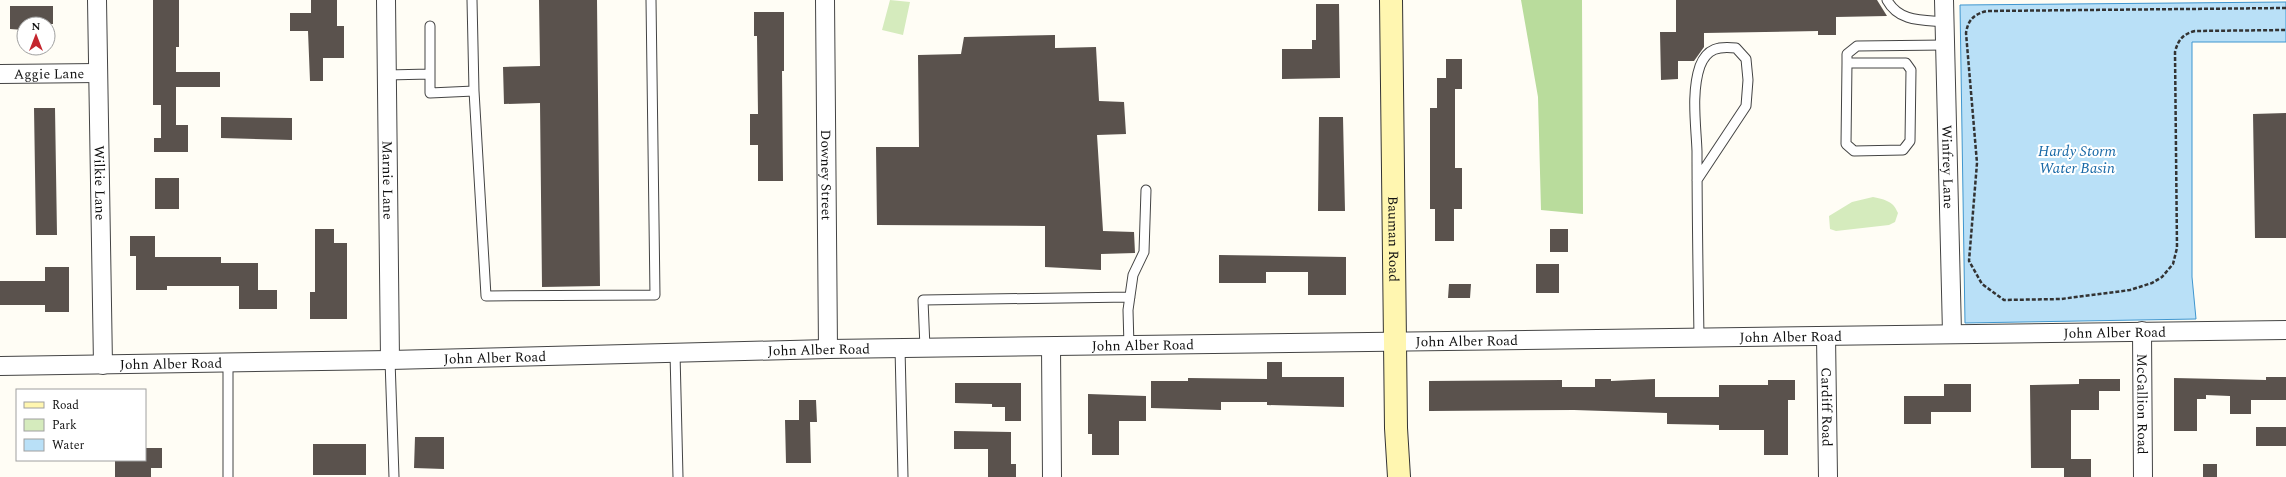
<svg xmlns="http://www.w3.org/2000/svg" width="2286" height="477" viewBox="0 0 2286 477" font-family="Spectral,serif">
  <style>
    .green { fill: #d5ebbd }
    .forest { fill: #b9dc9c }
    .water { fill: #b9e0f7; stroke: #3f96cf }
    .building { fill: #5a524d }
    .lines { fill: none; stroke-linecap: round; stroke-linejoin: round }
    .lane-casing { stroke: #444; stroke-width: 11 }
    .street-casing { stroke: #444; stroke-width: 20 }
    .secondary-casing { stroke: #333; stroke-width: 24 }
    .path { stroke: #333; stroke-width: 2.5; stroke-dasharray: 4 2; stroke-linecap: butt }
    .lane { stroke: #fff; stroke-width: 9 }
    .street { stroke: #fff; stroke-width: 18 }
    .secondary { stroke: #fff6b0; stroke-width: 22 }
    .labels { text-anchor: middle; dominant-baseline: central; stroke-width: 4; stroke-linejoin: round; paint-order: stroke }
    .street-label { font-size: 14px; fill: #111; stroke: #fff }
    .water-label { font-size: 15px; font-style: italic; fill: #1768a6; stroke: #fff }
  </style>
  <rect width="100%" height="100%" fill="#fffdf5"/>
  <path class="green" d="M890 0 910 2 903 35 882 30Z
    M1873 197C1886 200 1893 201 1898 213L1895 222 1889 225 1836 231 1830 229 1829 216 1852 202Z"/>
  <path class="forest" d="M1521 0H1582L1583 214 1541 210 1538 97Z"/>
  <path class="water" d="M2286 2V42H2192V277L2196 319 1965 323 1960 5Z"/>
  <path class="building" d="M153 0H179V47H176V72H220V87H176V125H188V152H154V138H161V105H153Z
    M311 0H337V26H344V58H323V81H310L308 31H290V13H311Z
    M539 0H597L600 286 542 287 540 103 504 104 503 67 540 66Z
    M1676 0H1877L1887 16 1836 17V35H1818V31L1704 33V47L1694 61H1678V79L1661 80 1660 32H1676Z
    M1316 4H1339L1340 78 1282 79V49H1312V40H1316Z
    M10 6H53V24H24V30L10 29Z
    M754 12H784V71H782L783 181H758V145H750V114H758L757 36H754Z
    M1055 35V48L1096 47 1099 101 1124 102 1126 134 1097 135 1103 231 1134 232 1135 253 1101 254V270L1045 267V226L877 225 876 147H919L918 55 961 54 964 37Z
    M1446 59H1462V89H1455V168H1462V209H1454V241H1435V209H1430V108H1437V78H1446Z
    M34 108H55L57 235H36Z
    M2286 113V238H2255L2253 114Z
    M221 117 292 118V140L221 138Z
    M1319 117H1343L1345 211H1318Z
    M155 178H179V209H155Z
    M315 229H334V243H347V319H310V292H315Z
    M1550 229H1568V252H1550Z
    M130 236H155V257H221V263H258V290H277V309H239V286H167V290H136V256H130Z
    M1219 255 1346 257V295H1308V272H1266V283H1219Z
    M1536 264H1559V293H1536Z
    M45 267H69V312H45V305H0V281H45Z
    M1449 284H1471L1470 298H1448Z
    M1267 362H1282V377H1344V407L1267 405V402H1221V410L1151 408V381H1188V378L1267 379Z
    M2266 377H2286V400H2251V414H2230V396L2206 395V399H2197V431H2174V378L2266 380Z
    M1595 379H1611V381L1655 379V397H1719V385H1768V380H1795V400H1788V455H1764V430H1719V425L1667 424V413L1574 410 1429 411V381L1562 380V387H1595Z
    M2079 379H2120V391H2099V410H2071V459H2091V477H2064V468H2031L2030 385 2079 384Z
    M955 383H1021V421H1005V407H992V404L955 403Z
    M1944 384H1971V412H1931V424H1904V396H1944Z
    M1088 394 1146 396V421H1119V455H1092V434H1088Z
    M799 400H816L817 422H810L811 463H786L785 420H799Z
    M2256 427H2286V446H2256Z
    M954 431 1011 432V464H1016V477H988V449H954Z
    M415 437H444V469L414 468Z
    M313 444H366V475H313Z
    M145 448H162V468H151V477H115V460H145Z
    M2203 464H2217V477H2203Z"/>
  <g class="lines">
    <defs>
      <path id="lane" d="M472 0 474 91 486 296 655 295 651 0
        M1887 0C1899 22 1922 20 1945 22
        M1847 63H1906L1911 70 1910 141 1903 150 1854 151 1846 144 1847 63V54L1857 46 1945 45
        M430 74V93L474 91
        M387 75 430 74V26
        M1697 180 1746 106 1748 80 1746 59 1736 48C1719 46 1707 48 1700 66 1691 92 1696 125 1697 151 1697 213 1698 275 1699 337
        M1129 346 1128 310 1133 275 1144 252 1146 190
        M900 348 903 477
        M925 348 923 300 1130 297
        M675 353 678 477
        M390 360 394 477
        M228 477V363"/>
      <g id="street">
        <path id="s1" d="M97 0 103 365"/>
        <path id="s2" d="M386 0 390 360"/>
        <path id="s3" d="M825 0 828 349"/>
        <path id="s4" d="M1944 0 1952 333"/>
        <path id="s5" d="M0 74 98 73"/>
        <path id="s6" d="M2142 331 2143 477"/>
        <path id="s7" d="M1826 336 1828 477"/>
        <path d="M1051 347 1052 477"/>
        <path id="s8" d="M0 366 390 360 828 349 2286 330"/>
      </g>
      <g id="secondary">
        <path id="s9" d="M1391 0 1396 428 1399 477"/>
      </g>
    </defs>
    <use href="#lane" class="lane-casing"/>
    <use href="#street" class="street-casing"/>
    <use href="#secondary" class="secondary-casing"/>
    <path class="path" d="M2286 8 1987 11C1974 14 1968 20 1966 33L1977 163 1969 261 1982 284 2004 300 2061 299 2130 290 2152 283 2162 277 2173 264 2177 248 2175 52C2178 40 2183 34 2195 31L2286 30"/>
    <use href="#lane" class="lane"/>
    <use href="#street" class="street"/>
    <use href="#secondary" class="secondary"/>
  </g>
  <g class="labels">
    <g class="street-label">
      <text stroke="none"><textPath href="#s5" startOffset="49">Aggie Lane</textPath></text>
      <text stroke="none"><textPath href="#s4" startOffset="167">Winfrey Lane</textPath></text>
      <text stroke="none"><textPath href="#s3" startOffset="175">Downey Street</textPath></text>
      <text stroke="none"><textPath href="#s2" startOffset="180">Marnie Lane</textPath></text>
      <text stroke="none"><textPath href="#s1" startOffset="183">Wilkie Lane</textPath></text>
      <text stroke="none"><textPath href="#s9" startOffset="239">Bauman Road</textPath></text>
      <text stroke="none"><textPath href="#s8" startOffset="2115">John Alber Road</textPath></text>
      <text stroke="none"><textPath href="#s8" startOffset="1791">John Alber Road</textPath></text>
      <text stroke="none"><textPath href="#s8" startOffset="1467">John Alber Road</textPath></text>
      <text stroke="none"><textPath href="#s8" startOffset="1143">John Alber Road</textPath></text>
      <text stroke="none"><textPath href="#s8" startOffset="819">John Alber Road</textPath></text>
      <text stroke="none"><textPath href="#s8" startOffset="495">John Alber Road</textPath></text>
      <text stroke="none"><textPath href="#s8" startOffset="171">John Alber Road</textPath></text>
      <text stroke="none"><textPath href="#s6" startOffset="73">McGallion Road</textPath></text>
      <text stroke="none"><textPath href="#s7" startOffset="71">Cardiff Road</textPath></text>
    </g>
    <g class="water-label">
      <text x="2077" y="151">Hardy Storm<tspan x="2077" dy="17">Water Basin</tspan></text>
    </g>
  </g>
  <rect x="16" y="389" width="130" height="72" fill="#ffffff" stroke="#a0a0a0"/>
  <rect x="24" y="402" width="20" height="6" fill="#fff6b0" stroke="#a0a0a0"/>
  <text x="52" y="409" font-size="12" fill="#111111">Road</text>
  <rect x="24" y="419" width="20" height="12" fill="#d5ebbd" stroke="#a0a0a0"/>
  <text x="52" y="429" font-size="12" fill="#111111">Park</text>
  <rect x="24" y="439" width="20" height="12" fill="#b9e0f7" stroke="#a0a0a0"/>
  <text x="52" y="449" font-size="12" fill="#111111">Water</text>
  <g transform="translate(36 36)"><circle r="19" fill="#ffffff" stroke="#a0a0a0"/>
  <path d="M0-3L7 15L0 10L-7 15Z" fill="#c4262e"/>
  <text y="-6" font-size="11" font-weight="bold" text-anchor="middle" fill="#111111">N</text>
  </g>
</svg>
